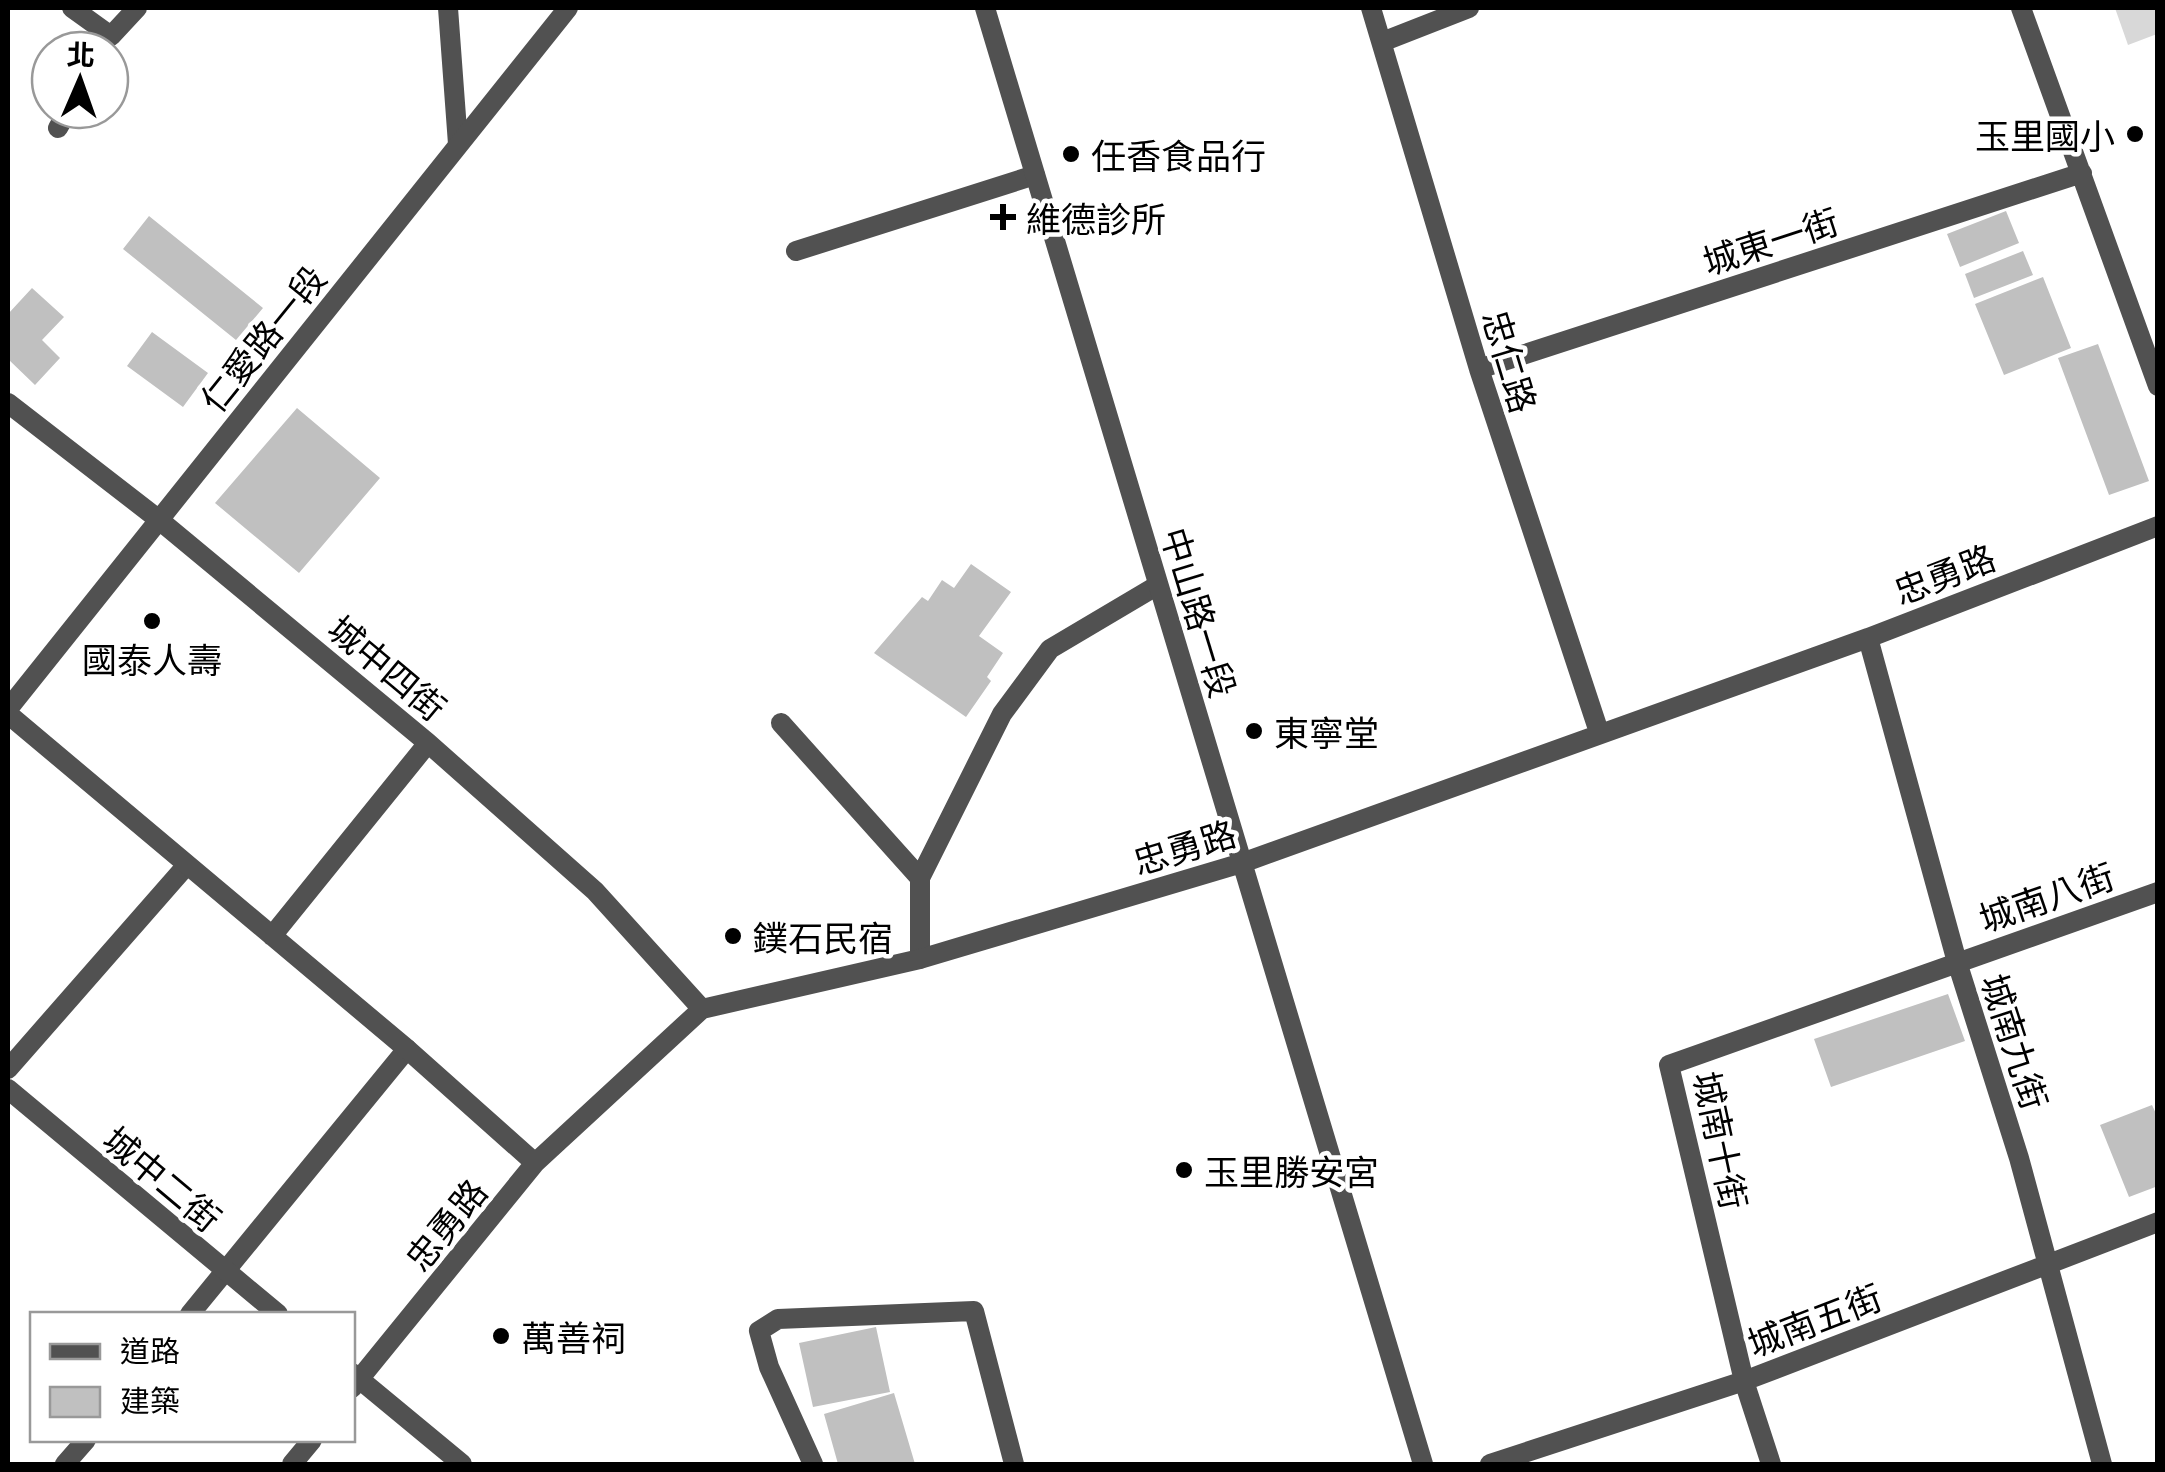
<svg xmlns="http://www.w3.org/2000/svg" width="2165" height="1472" viewBox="0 0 2165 1472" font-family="Commissioner,'Noto Sans TC',sans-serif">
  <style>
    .green { fill: #d8d8d8 }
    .building { fill: #c0c0c0 }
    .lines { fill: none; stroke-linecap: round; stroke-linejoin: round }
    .service { stroke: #515151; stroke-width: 20 }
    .minor { stroke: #515151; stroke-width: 20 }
    .poi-dot { fill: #000; stroke: #fff; stroke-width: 4 }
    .labels { text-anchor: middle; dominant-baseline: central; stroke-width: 9; stroke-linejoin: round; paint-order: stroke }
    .poi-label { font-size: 35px; fill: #000; stroke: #fff; text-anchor: start }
    .street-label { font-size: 35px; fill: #000; stroke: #fff }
  </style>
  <rect width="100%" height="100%" fill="#fff"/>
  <path class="green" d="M2115 8H2157V34L2128 45Z"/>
  <path class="building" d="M2006 211 2019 243 1960 267 1947 234Z
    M149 216 263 308 236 340 123 249Z
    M2023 251 2033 275 1974 298 1965 274Z
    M2043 277 2071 348 2004 375 1975 304Z
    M32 288 64 317 42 340 60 358 35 385 8 359V314Z
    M152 332 208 373 183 407 127 366Z
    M2098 344 2149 481 2109 495 2058 358Z
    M297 408 380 478 299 573 215 503Z
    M971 564 1011 592 979 636 1003 653 987 677 991 681 966 717 874 653 922 597 928 601 942 580 954 588Z
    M1948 994 1965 1041 1831 1087 1814 1039Z
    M2152 1105 2158 1118V1186L2129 1197 2100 1125Z
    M876 1327 890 1392 813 1407 799 1343Z
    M894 1393 915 1464H838L824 1414Z"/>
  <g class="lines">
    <path class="service" d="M72 8 111 36 137 8
      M448 8 458 144
      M58 128 68 110
      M796 251 1035 175
      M781 723 920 878
      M920 959V878L1002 714 1050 649 1158 585
      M8 1069 186 866
      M190 1314 407 1049
      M65 1464 86 1440
      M813 1464 769 1367 759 1331 778 1319 974 1311 1014 1464"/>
    <path class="minor" d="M985 8 1423 1464
      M1371 8 1479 369 1599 732
      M2021 8 2158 386
      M1382 42 1469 8
      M1479 369 2082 173
      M8 403 158 519 428 743 595 891 702 1009
      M1868 638 1957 962 2019 1158 2102 1464
      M8 709 568 8
      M8 714 407 1049 535 1163
      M272 936 428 743
      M8 1089 278 1314
      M352 1373 462 1464
      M352 1388 535 1163 702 1009 920 959 1242 863 1868 638 2158 526
      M292 1464 312 1440
      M1490 1464 1744 1381 2158 1222
      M1771 1464 1744 1381 1669 1065 2158 892"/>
  </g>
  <g class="poi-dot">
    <circle cx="2135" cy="134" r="10"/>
    <circle cx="1071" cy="154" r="10"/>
    <path d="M998 202h10v10h10v10h-10v10h-10v-10h-10v-10h10z"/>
    <circle cx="152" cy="621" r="10"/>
    <circle cx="1254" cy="731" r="10"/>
    <circle cx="733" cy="936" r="10"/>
    <circle cx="1184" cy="1170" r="10"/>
    <circle cx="501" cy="1336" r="10"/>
  </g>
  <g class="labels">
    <g class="poi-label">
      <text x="2115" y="134" text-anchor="end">玉里國小</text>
      <text x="1091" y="154">任香食品行</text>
      <text x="1026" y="217">維德診所</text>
      <text x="152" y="658" text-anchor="middle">國泰人壽</text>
      <text x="1274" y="731">東寧堂</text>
      <text x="753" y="936">鏷石民宿</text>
      <text x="1204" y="1170">玉里勝安宮</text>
      <text x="521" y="1336">萬善祠</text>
    </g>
    <g class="street-label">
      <text transform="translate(1770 240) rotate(-18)">城東一街</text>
      <text transform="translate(262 338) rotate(-51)">仁愛路一段</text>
      <text transform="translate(1511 361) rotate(73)">忠仁路</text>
      <text transform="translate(1944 573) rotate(-21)">忠勇路</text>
      <text transform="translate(1200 612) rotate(73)">中山路一段</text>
      <text transform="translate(388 667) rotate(40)">城中四街</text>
      <text transform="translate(1184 846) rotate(-17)">忠勇路</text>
      <text transform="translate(2046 896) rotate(-19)">城南八街</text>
      <text transform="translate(2016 1041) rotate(72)">城南九街</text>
      <text transform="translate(1722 1140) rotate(78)">城南十街</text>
      <text transform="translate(163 1178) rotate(40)">城中二街</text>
      <text transform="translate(445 1224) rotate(-51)">忠勇路</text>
      <text transform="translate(1814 1319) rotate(-21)">城南五街</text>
    </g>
  </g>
  <rect width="2165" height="1472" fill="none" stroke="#000000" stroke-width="20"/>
  <rect x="30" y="1312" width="325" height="130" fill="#ffffff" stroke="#999999" stroke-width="2.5"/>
  <rect x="50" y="1344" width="50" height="15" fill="#515151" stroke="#999999" stroke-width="2.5"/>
  <text x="120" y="1362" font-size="30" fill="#000000">道路</text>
  <rect x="50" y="1387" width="50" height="30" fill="#c0c0c0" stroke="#999999" stroke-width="2.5"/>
  <text x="120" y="1412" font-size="30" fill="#000000">建築</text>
  <g transform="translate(80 80) rotate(2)"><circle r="48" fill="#ffffff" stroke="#999999" stroke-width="2.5"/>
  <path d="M0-8L18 38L0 25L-18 38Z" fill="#000000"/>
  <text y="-15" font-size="28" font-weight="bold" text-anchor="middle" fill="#000000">北</text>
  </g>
</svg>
